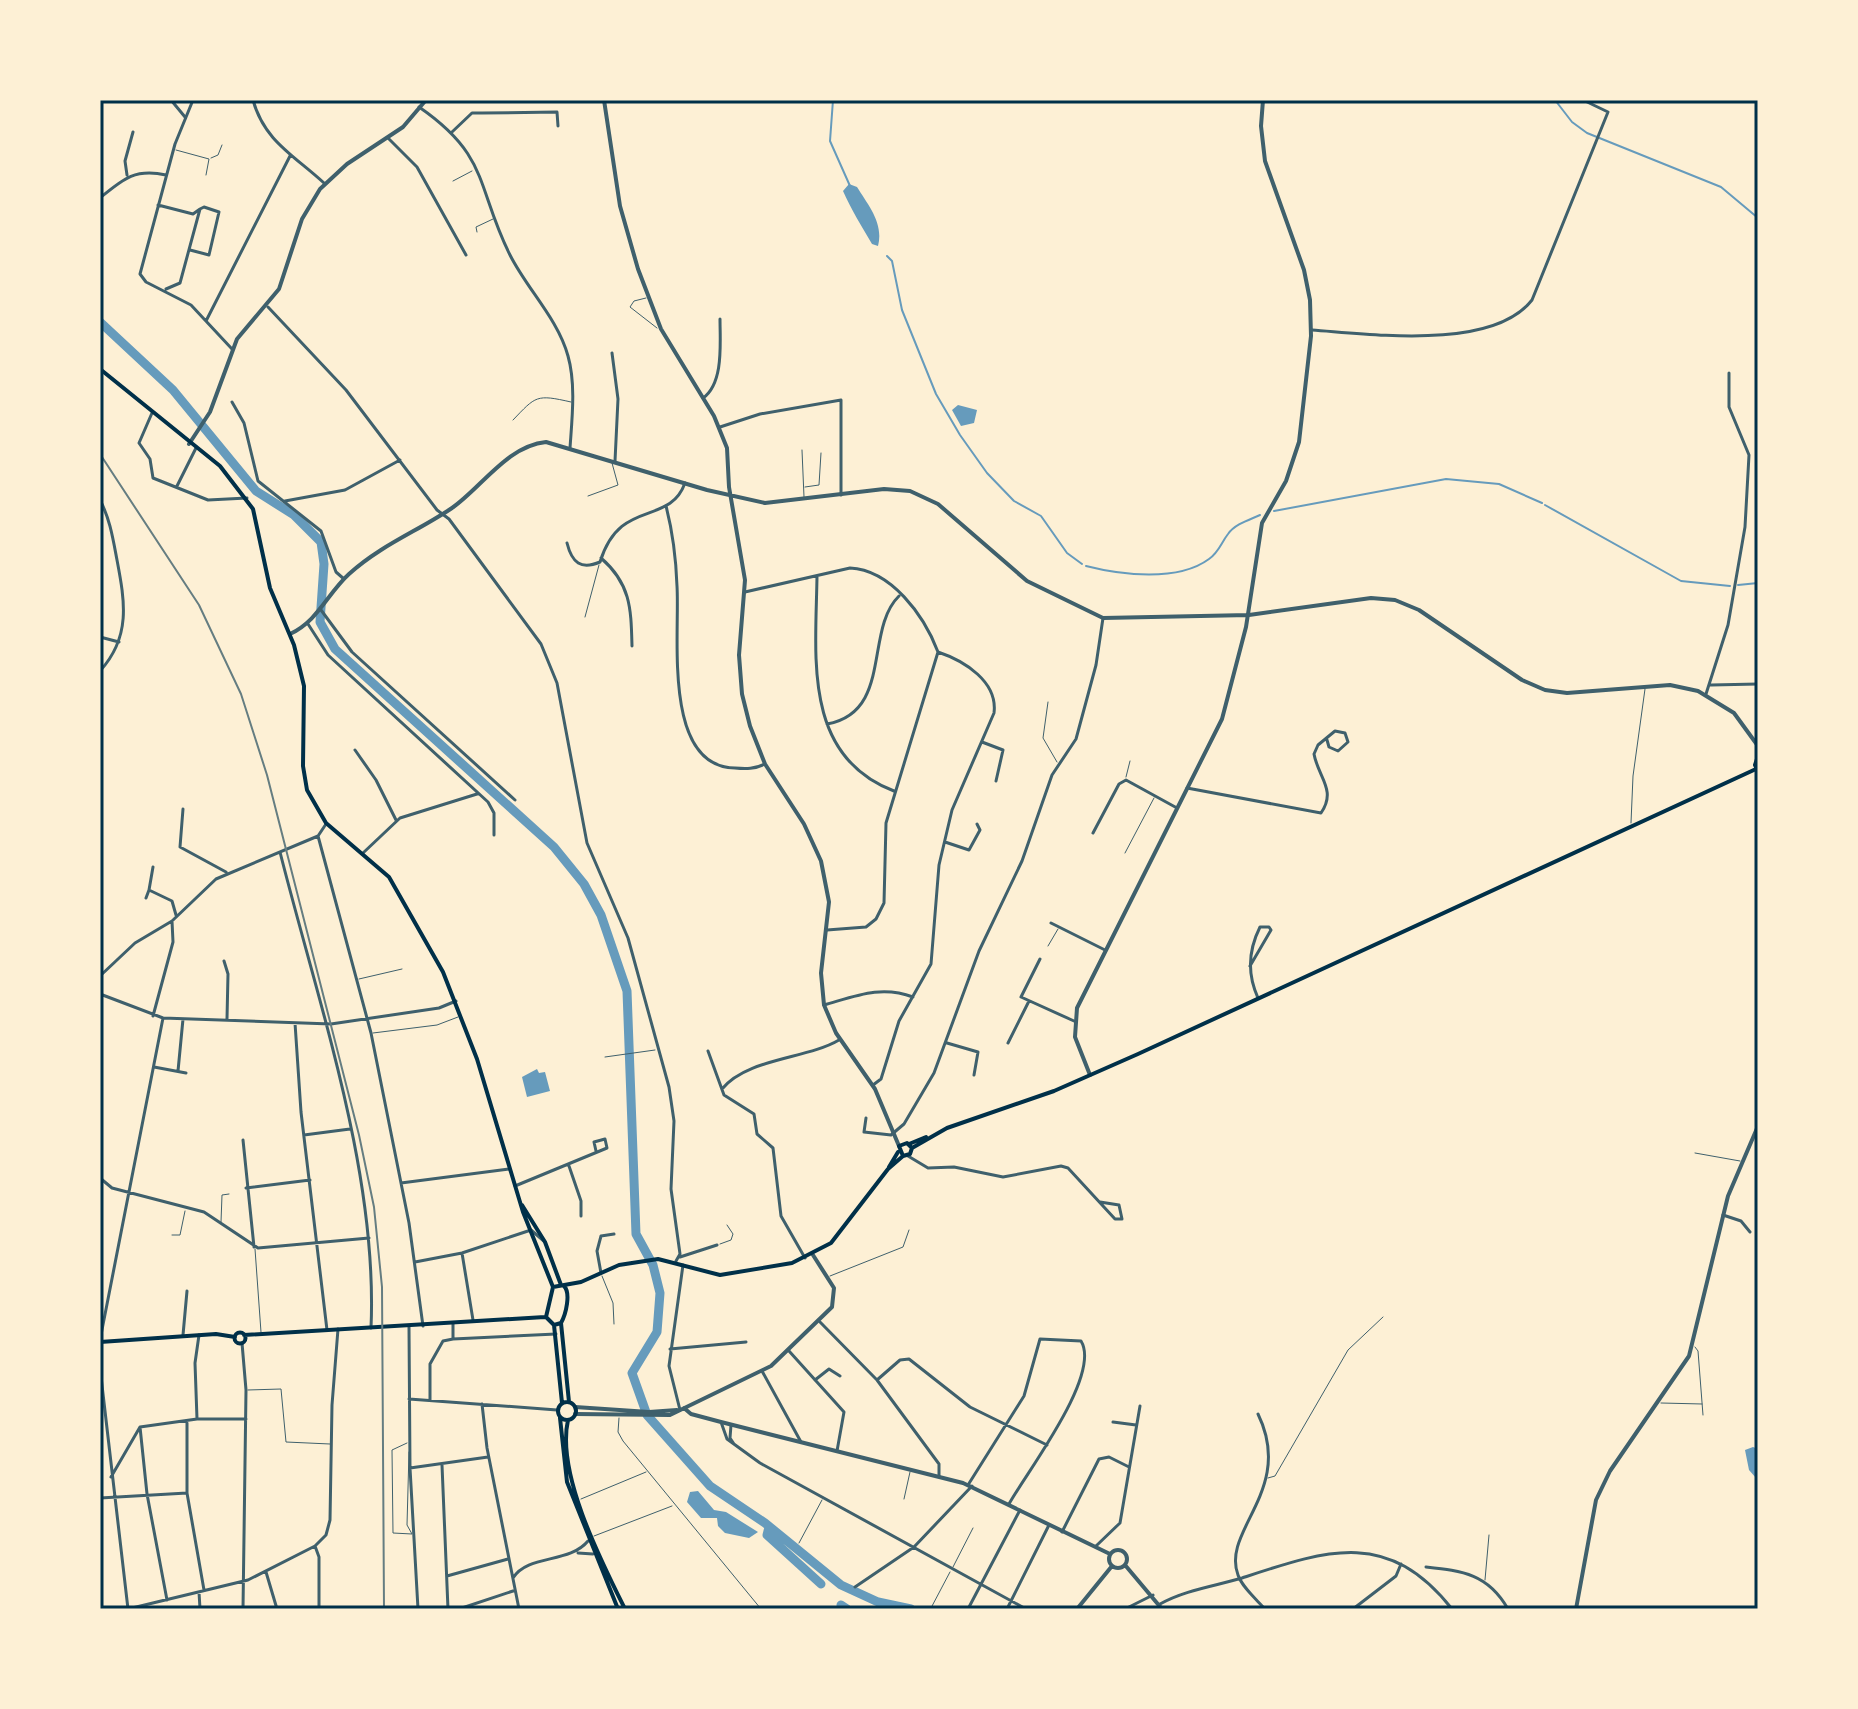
<svg xmlns="http://www.w3.org/2000/svg" width="1858" height="1709" viewBox="0 0 1858 1709" font-family="Figtree,sans-serif">
  <style>
    .water { fill: #669bbc }
    .lines { fill: none; stroke-linecap: round; stroke-linejoin: round }
    .stream { stroke: #669bbc; stroke-width: 2 }
    .river { stroke: #669bbc; stroke-width: 9 }
    .service { stroke: #3f606c; stroke-width: 1 }
    .minor { stroke: #3f606c; stroke-width: 3 }
    .tertiary { stroke: #3f606c; stroke-width: 4 }
    .secondary { stroke: #003049; stroke-width: 4 }
    .rail { stroke: #657d81; stroke-width: 2 }
    .neatline { fill: none; stroke: #003049; stroke-width: 3 }
  </style>
  <rect width="100%" height="100%" fill="#fdf0d5"/>
  <path class="water" d="M849 184 857 187C868 205 884 223 878 246L872 244C862 227 851 209 843 191Z
    M958 405 977 410 974 423 961 426 952 410Z
    M537 1069 539 1073 545 1072 550 1091 527 1097 522 1077Z
    M1753 1447 1758 1449V1487L1756 1478 1749 1470 1745 1450Z
    M698 1491 714 1510 726 1512 758 1532 749 1538 725 1533 718 1526 717 1518H701L687 1502 690 1492Z"/>
  <g class="lines">
    <path class="stream" d="M833 100 830 141 850 186
      M1555 100 1572 122 1587 133 1721 187 1758 218
      M887 256 892 261 902 310 936 394 960 435 987 473 1014 501 1041 516 1067 553 1082 564
      M1545 505 1681 581 1730 586
      M1274 511 1446 479 1499 484 1542 503
      M1086 566C1121 575 1178 582 1209 559 1219 552 1221 543 1228 534 1235 524 1249 520 1260 515
      M1738 585 1758 583"/>
    <path class="river" d="M100 322 173 390 256 491 294 515 321 542 324 564 320 622 335 649 554 847 584 884 601 915 627 991 636 1234 653 1265 660 1293 657 1332 632 1373 647 1415 710 1486 765 1523 841 1585 878 1602 911 1609
      M769 1527 767 1535 821 1584
      M841 1605 847 1609"/>
    <path class="service" d="M176 150 209 159 206 175
      M211 158 218 155 222 145
      M453 181 472 171
      M477 232 476 227 493 219
      M646 298 634 301 630 307 657 328
      M513 420C536 396 536 394 571 402
      M802 450 804 497
      M805 487 819 485 821 453
      M588 496 618 485 612 463
      M585 617 599 565
      M1048 702 1043 738 1057 762
      M1126 777 1130 761
      M1631 823 1633 776 1645 689
      M1125 853 1154 798
      M1048 946 1058 929
      M359 979 402 969
      M373 1033 437 1025 458 1017
      M605 1057 655 1050
      M1695 1153 1740 1161
      M221 1222 222 1195 229 1194
      M172 1235H180L185 1211
      M720 1244 731 1240 733 1234 727 1225
      M255 1249 261 1332
      M602 1276 613 1303 614 1324
      M830 1276 903 1247 909 1230
      M1695 1347 1698 1351 1703 1415
      M248 1390 281 1389 286 1442 330 1444
      M1661 1403 1702 1404
      M619 1418 618 1432 623 1441 761 1609
      M407 1443 392 1450 393 1533 412 1534 407 1525 409 1452
      M1268 1478 1275 1476 1348 1350 1383 1317
      M581 1499 646 1472
      M904 1499 910 1472
      M594 1536 672 1506
      M799 1543 822 1500
      M953 1567 973 1528
      M1485 1580 1489 1535
      M931 1608 950 1572"/>
    <path class="minor" d="M171 100 185 117
      M193 100 175 144 140 274 146 282 191 305 232 349
      M253 100C264 141 295 156 324 183
      M419 107C490 156 476 187 510 255 527 289 558 319 568 356 576 384 572 419 570 448
      M452 132 472 113H482L557 112 558 126
      M388 138 417 167 466 255
      M127 175 125 161 133 132
      M100 198C123 179 135 168 166 175
      M158 205 193 214 200 209
      M166 289 180 283 200 209 204 207 219 212 209 255 190 250
      M268 307 346 390 437 510 449 519 541 644 557 683 587 843 628 938 669 1087 674 1121 671 1189 680 1254 676 1261
      M206 321 290 156
      M1312 330C1370 334 1492 351 1532 300L1608 112 1583 100
      M612 353 618 399 615 461
      M703 398C724 383 720 343 720 319
      M232 402 244 423 258 481 321 531 336 572 344 579
      M152 413 139 443 150 459 153 478 208 500 247 498
      M720 427 760 414 841 400V495
      M177 486 196 448
      M100 500C110 519 113 539 117 560 125 602 131 637 100 671
      M285 501 345 490 400 460
      M666 506C673 533 676 558 677 586 680 634 662 767 735 768 746 769 755 769 765 764
      M567 543C572 563 581 570 600 562 620 497 669 527 685 483
      M601 558C631 584 631 609 632 646
      M817 576C816 656 802 756 894 791
      M745 592 850 568C891 570 924 615 938 652L886 823 884 903 876 919 866 927 827 930
      M321 610 352 652 515 800
      M308 624 328 655 488 802 494 813V835
      M100 637 119 642
      M1711 685 1758 684
      M1706 694 1728 625 1745 527 1749 455 1729 407V373
      M827 724C893 712 864 630 899 596
      M982 742 1003 750 996 781
      M355 750 376 780 396 820
      M1187 788 1321 813C1337 790 1318 777 1314 754L1318 745 1335 731 1345 733 1348 742 1338 751 1329 747 1327 740
      M183 809 180 847 226 872
      M326 824 318 836 371 1033 409 1223 423 1326
      M1093 833 1119 784 1126 780 1177 808
      M945 842 969 850 980 830 977 824
      M280 852C318 1003 378 1172 371 1328
      M363 853 400 818 477 794
      M153 867 149 890 172 901 176 915
      M146 898 149 890
      M1051 923 1105 950
      M1040 959 1021 997 1074 1021
      M224 961 228 974 227 1019
      M1250 966 1271 930 1269 927H1260C1248 951 1247 974 1258 998
      M100 976 135 943 172 921 216 879 318 836
      M100 994 163 1018 331 1024 439 1008 456 1001
      M824 1005C856 996 881 985 913 997
      M153 1016 173 942 172 921
      M295 1023 301 1112 327 1330
      M947 1043 978 1052 974 1075
      M1008 1043 1029 1001
      M708 1051 724 1095 754 1114 757 1134 773 1148 781 1216 805 1258
      M154 1067 186 1073
      M178 1071 183 1019
      M873 1085 881 1079 899 1021 931 964 939 865 952 810 994 713C998 682 965 661 938 652
      M722 1089C747 1058 807 1059 839 1040
      M866 1118 864 1132 891 1135 904 1124 934 1073 979 951 1022 861 1052 775 1076 739 1096 665 1103 618
      M304 1135 350 1129
      M243 1140 254 1247
      M908 1156 928 1168 954 1167 1003 1177 1061 1166 1068 1168 1115 1219H1122L1119 1205 1100 1202
      M569 1166 581 1201V1216
      M100 1178 112 1188 204 1212 258 1248 369 1238
      M401 1183 509 1169
      M515 1186 607 1148 605 1139 594 1142 596 1151
      M246 1188 310 1180
      M1723 1215 1741 1221 1750 1232
      M462 1253 473 1320
      M680 1257 717 1245
      M415 1262 462 1253 531 1230 545 1242
      M601 1273 597 1251 601 1236 614 1234
      M820 1322 877 1380 939 1464V1476
      M453 1323V1339L556 1334
      M409 1327 410 1468 418 1609
      M183 1335 187 1291
      M100 1340 163 1018
      M242 1343 246 1390 243 1609
      M670 1349 746 1342
      M789 1351 844 1412 837 1451
      M100 1368 128 1609
      M762 1371 801 1442
      M815 1380 829 1369 840 1376
      M877 1380 900 1360 909 1359 970 1407 1047 1445
      M409 1399 557 1410
      M430 1400V1364L443 1341 453 1339
      M482 1404 487 1448 519 1609
      M680 1410 669 1366 683 1265
      M1258 1414C1295 1490 1221 1530 1238 1575 1242 1587 1256 1599 1265 1609
      M197 1419H246
      M721 1422 727 1439 760 1463 1026 1609
      M1113 1422 1136 1425
      M187 1423V1493L204 1590
      M731 1425 730 1438 734 1444
      M140 1427 147 1494 167 1600
      M442 1465 448 1609
      M410 1468 488 1457
      M111 1477 140 1427 197 1419 195 1363 199 1335
      M968 1485 1024 1396 1040 1339 1081 1341C1102 1375 1026 1473 1009 1504
      M100 1498 187 1493
      M1062 1532 1099 1459 1109 1457 1129 1467
      M1096 1546 1120 1523 1140 1406
      M578 1553 593 1554
      M1426 1567C1463 1571 1488 1574 1508 1609
      M266 1572 277 1609
      M447 1576 508 1559
      M513 1578C528 1554 569 1564 588 1541
      M855 1587 914 1547 972 1486
      M199 1592 200 1609
      M1160 1604C1185 1590 1215 1586 1242 1578 1327 1550 1388 1528 1452 1609
      M128 1609 248 1580 315 1546
      M319 1609V1557L315 1546 326 1535 330 1520 332 1405 338 1329
      M459 1609 513 1591
      M968 1609 1020 1510
      M1007 1609 1049 1525
      M1125 1609 1153 1595
      M1353 1609 1396 1576 1401 1564"/>
    <path class="tertiary" d="M604 100 620 206 638 269 661 329 714 416 727 448 729 487 745 580 739 655 742 694 750 726 765 764 804 824 821 861 829 902 821 973 824 1005 836 1033 875 1089 899 1146
      M189 444 210 412 237 339 279 289 302 219 320 189 347 164 403 127 426 100
      M290 634C318 621 327 594 349 574 381 545 418 531 452 508 482 487 507 446 546 442L707 490 765 503 884 489 910 491 938 504 1027 581 1103 618 1249 615 1371 598 1395 600 1419 610 1522 680 1545 690 1567 693 1670 685 1698 691 1734 713 1758 746
      M1090 1075 1075 1037 1077 1008 1222 719 1246 627 1262 523 1286 481 1299 442 1311 336 1310 300 1304 270 1265 161 1261 126 1263 100
      M575 1407 649 1412 677 1410
      M684 1408 691 1414 721 1422 963 1483 1110 1554
      M575 1414 670 1415 771 1366 832 1307 834 1288 813 1255
      M1109 1559a9 9 0 1 1 18 0a9 9 0 1 1-18 0Z
      M1125 1565 1162 1609
      M1077 1609 1112 1566
      M1576 1609 1596 1500 1610 1471 1689 1356 1728 1196 1758 1126"/>
    <path class="secondary" d="M100 369 220 466 253 509 270 588 294 645 304 686 303 766 307 790 326 823 389 877 443 972 477 1059 523 1212 553 1287
      M1758 756 1755 765 1758 772
      M909 1144 926 1137
      M912 1148 947 1128 1054 1091 1138 1054 1756 769
      M889 1167 898 1152
      M522 1205 545 1242 561 1285
      M564 1286C571 1293 566 1314 561 1323L554 1325 546 1317 553 1287 581 1282 619 1265 658 1259 720 1275 792 1263 831 1243 888 1169 903 1156 910 1154 912 1148 907 1143 899 1146 903 1156
      M561 1323 569 1402
      M554 1325 562 1403
      M234.5 1338a5.5 5.5 0 1 1 11 0a5.5 5.5 0 1 1-11 0Z
      M244 1335 545 1317
      M100 1342 216 1334 235 1337
      M558 1411a9 9 0 1 1 18 0a9 9 0 1 1-18 0Z
      M560 1418 567 1482 618 1609
      M568 1420C556 1473 601 1561 625 1609"/>
    <path class="rail" d="M100 454 199 605 241 694 267 775 359 1135 374 1207 382 1287 384 1609"/>
  </g>
  <rect width="1858" height="1709" fill="none" stroke="#fdf0d5" stroke-width="204"/>
  <rect x="102" y="102" width="1654" height="1505" class="neatline"/>
</svg>
